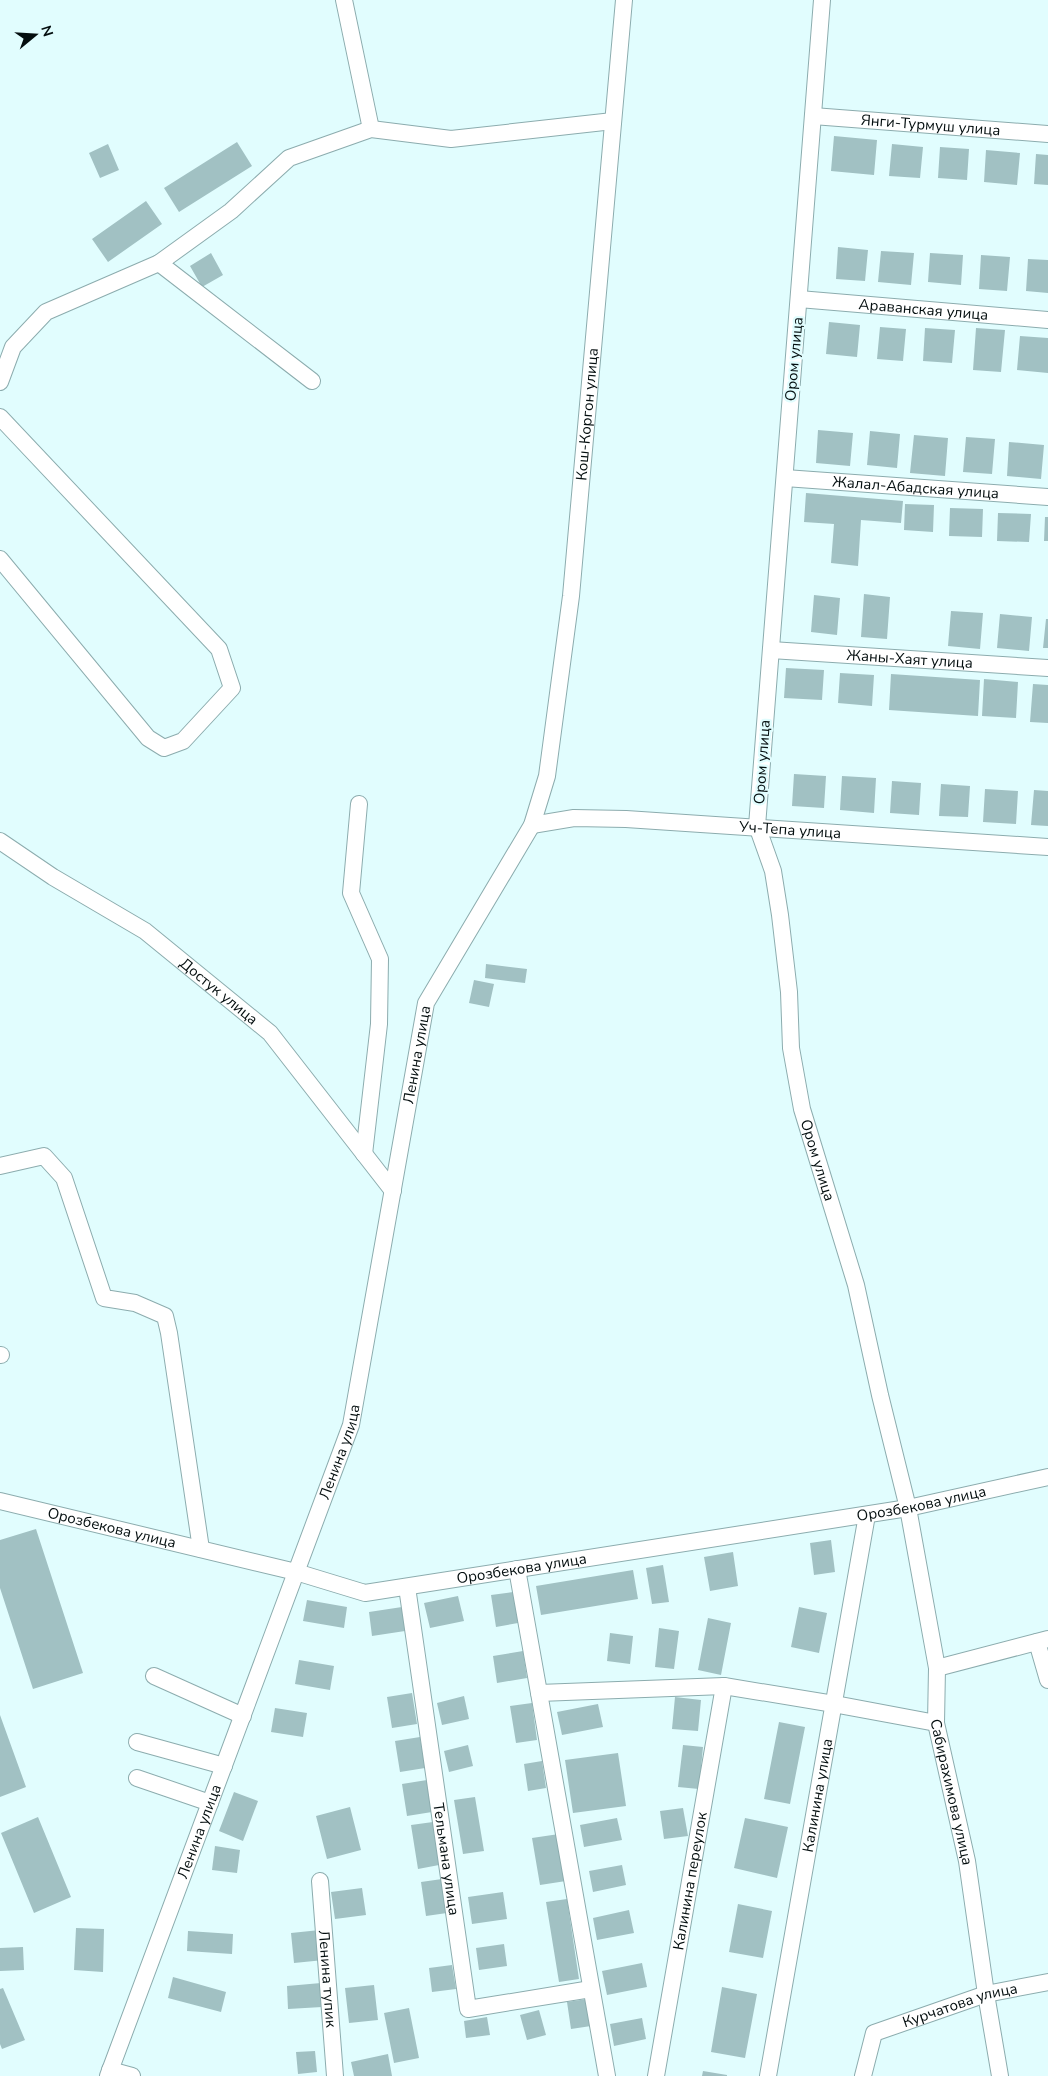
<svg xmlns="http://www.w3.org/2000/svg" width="1048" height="2076" viewBox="0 0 1048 2076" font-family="'Nunito Sans',sans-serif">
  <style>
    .building { fill: #a1c1c3 }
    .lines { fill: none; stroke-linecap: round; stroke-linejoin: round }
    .minor-casing { stroke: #8cacae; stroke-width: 18 }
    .minor { stroke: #fff; stroke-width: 16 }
    .labels { text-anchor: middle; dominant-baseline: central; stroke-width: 4.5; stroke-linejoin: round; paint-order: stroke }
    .street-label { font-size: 15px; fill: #040e0f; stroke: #e1fdfe }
  </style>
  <rect width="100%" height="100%" fill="#e1fdfe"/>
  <path class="building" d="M834 136 877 140 874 175 831 171Z
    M237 142 252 166 179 212 164 188Z
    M108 144 119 170 100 178 89 153Z
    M892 144 923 147 920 178 889 176Z
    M940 147 969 149 967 180 938 178Z
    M986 150 1020 153 1017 185 984 182Z
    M1036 154 1048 155V185L1034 184Z
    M146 201 162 224 108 262 92 239Z
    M838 247 868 250 865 281 836 279Z
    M881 251 914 253 911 285 878 282Z
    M211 253 223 275 202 287 190 266Z
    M930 253 963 255 961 285 928 282Z
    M981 255 1010 257 1007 291 979 289Z
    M1028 259 1048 260V293L1026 291Z
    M829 322 860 325 857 357 826 354Z
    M880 327 906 329 903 361 877 359Z
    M925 328 955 330 952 363 923 361Z
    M976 328 1005 330 1001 372 973 370Z
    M1020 336 1048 338V373L1017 370Z
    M818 430 853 433 850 466 816 463Z
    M870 431 900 434 897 468 867 465Z
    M914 435 948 438 945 476 910 473Z
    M966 437 995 439 992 474 963 472Z
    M1009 442 1044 445 1041 479 1007 476Z
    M806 493 903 501 901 523 861 520 858 566 831 563 834 524 804 522Z
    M905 504 934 505 933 532 904 530Z
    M950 508 983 509 982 537 949 536Z
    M998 513 1031 514 1029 542 997 541Z
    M1045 517H1048V541H1044Z
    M864 594 890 597 887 639 861 637Z
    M814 595 840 598 837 635 811 632Z
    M951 611 983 613 980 649 948 646Z
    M1000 614 1032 617 1029 651 997 648Z
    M1046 619H1048V648H1043Z
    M786 668 824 670 822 700 784 698Z
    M840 673 874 675 872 706 838 703Z
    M891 674 980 680 978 716 889 710Z
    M984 679 1018 682 1016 718 982 716Z
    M1033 684 1048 685V723L1030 722Z
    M794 774 826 776 824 808 792 806Z
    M842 776 876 778 874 813 840 810Z
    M892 781 921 783 919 815 890 813Z
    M941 784 970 786 968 817 939 816Z
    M985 789 1018 791 1016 824 983 822Z
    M1034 790 1048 791V826L1031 825Z
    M486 964 527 969 525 983 485 978Z
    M474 980 494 984 489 1007 469 1003Z
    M36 1529 83 1673 33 1689 0 1588V1540Z
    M831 1540 835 1572 814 1575 810 1543Z
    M733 1552 738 1586 710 1591 704 1557Z
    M663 1565 669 1602 652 1604 646 1568Z
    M633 1570 638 1599 541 1615 536 1586Z
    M513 1592 518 1623 496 1627 491 1595Z
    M458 1596 464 1621 430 1628 424 1603Z
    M307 1600 347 1607 344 1628 303 1621Z
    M402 1607 405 1631 372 1636 369 1612Z
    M799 1607 827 1613 819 1653 791 1647Z
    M708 1618 731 1623 721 1675 698 1670Z
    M659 1628 679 1631 674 1669 655 1667Z
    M610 1633 633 1636 630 1664 607 1661Z
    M523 1651 527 1678 497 1683 493 1656Z
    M299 1660 334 1666 330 1690 295 1684Z
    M412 1693 417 1724 392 1728 387 1697Z
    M464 1696 469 1719 442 1725 437 1703Z
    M675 1697 701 1700 698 1731 672 1729Z
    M532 1703 537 1740 516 1743 510 1706Z
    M598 1704 603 1727 562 1735 557 1712Z
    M275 1708 307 1713 303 1737 271 1732Z
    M0 1715 26 1787 0 1797Z
    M779 1722 805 1727 790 1804 764 1799Z
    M420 1737 425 1768 400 1772 395 1741Z
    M468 1745 473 1766 449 1772 444 1751Z
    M683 1745 703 1747 699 1789 678 1787Z
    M618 1753 626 1806 573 1813 565 1760Z
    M542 1761 546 1788 528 1791 524 1764Z
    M427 1780 432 1812 407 1816 402 1784Z
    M234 1792 258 1801 243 1841 219 1831Z
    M475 1797 484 1851 463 1854 454 1800Z
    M350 1807 361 1850 327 1859 316 1816Z
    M683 1808 688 1836 664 1839 660 1811Z
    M38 1817 71 1897 34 1913 1 1833Z
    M617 1818 622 1840 584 1847 580 1825Z
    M745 1818 788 1827 777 1878 734 1868Z
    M433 1822 439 1865 418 1869 411 1825Z
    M559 1834 566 1881 540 1885 532 1838Z
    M215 1846 240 1850 237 1873 212 1870Z
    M622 1865 626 1885 593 1892 589 1871Z
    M442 1879 447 1913 426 1916 421 1882Z
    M362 1888 366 1915 335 1919 331 1892Z
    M503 1892 507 1919 472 1924 468 1897Z
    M567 1899 579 1979 559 1982 546 1902Z
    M738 1904 772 1911 763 1958 729 1952Z
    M629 1910 634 1933 597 1940 593 1918Z
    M76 1928 104 1929 103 1972 74 1970Z
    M320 1930 324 1960 294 1963 291 1933Z
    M188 1931 233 1934 232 1954 187 1951Z
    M504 1944 507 1966 479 1970 476 1948Z
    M23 1947 24 1970 0 1971V1948Z
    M642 1963 647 1987 607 1995 602 1971Z
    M452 1965 456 1989 432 1992 429 1968Z
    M173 1977 226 1992 221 2012 168 1998Z
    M321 1983 322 2007 288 2009 287 1986Z
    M374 1985 378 2020 349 2023 345 1988Z
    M722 1987 757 1994 745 2058 711 2052Z
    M3 1988 25 2040 2 2049 0 2044V1989Z
    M587 1999 591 2026 571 2029 567 2002Z
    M409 2008 419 2058 394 2063 384 2013Z
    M539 2010 546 2035 527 2040 520 2015Z
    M487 2017 490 2035 466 2038 464 2021Z
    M642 2018 646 2039 614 2046 610 2024Z
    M315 2051 317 2072 298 2074 296 2052Z
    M388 2054 392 2076H354L351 2062Z
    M703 2071 727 2075V2076H702Z"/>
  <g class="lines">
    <defs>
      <g id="minor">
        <path d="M344 0 371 129"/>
        <path id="s1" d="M822 0 757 826 773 871 780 915 789 992 791 1048 802 1109 856 1285 880 1395 908 1508 937 1668 936 1723 967 1861 986 1994 1000 2076"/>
        <path id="s2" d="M813 116 1048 134"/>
        <path d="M159 263 312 381"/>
        <path id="s3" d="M799 299 1048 320"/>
        <path d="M0 382 13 347 46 312 159 263 231 211 289 158 371 129 451 139 613 121"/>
        <path d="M0 417 219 649 232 688 183 741 164 748 148 738 0 559"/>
        <path id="s4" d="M785 478 1048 497"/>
        <path id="s5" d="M771 650 1048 668"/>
        <path d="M359 804 351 893 380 959 379 1024 364 1154"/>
        <path id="s6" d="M532 825 574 818 626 819 1048 847"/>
        <path id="s7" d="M0 841 53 877 145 931 270 1033 393 1191"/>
        <path d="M0 1166 44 1156 64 1178 104 1298 135 1303 165 1316 169 1333 201 1549"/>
        <path d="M0 1355H1"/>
        <path id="s8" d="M0 1501 296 1572 365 1593 908 1508 1048 1477"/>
        <path d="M517 1569 607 2076"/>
        <path id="s9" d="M407 1587 468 2009 591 1989"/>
        <path d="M1037 1642 1048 1680"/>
        <path d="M937 1668 1048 1639"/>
        <path d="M154 1676 243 1716"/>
        <path d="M539 1693 724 1686 834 1704 936 1723"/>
        <path d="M137 1742 224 1766"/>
        <path d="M137 1778 210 1803"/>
        <path id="s10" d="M320 1881 335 2076"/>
        <path d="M110 2070 132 2076"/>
        <path id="s11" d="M108 2076 351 1425 426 1003 532 825 547 776 571 596 624 0"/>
        <path id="s12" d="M656 2076 724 1686"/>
        <path id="s13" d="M768 2076 867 1515"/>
        <path id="s14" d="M863 2076 874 2033 986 1994 1048 1982"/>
      </g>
    </defs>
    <use href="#minor" class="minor-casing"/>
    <use href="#minor" class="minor"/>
  </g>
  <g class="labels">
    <g class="street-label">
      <text stroke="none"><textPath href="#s2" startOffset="118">Янги-Турмуш улица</textPath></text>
      <text stroke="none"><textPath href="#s3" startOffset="125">Араванская улица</textPath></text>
      <text transform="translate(794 359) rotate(-85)">Ором улица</text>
      <text stroke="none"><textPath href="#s11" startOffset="1746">Кош-Коргон улица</textPath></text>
      <text stroke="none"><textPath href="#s4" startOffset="131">Жалал-Абадская улица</textPath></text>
      <text stroke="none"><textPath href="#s5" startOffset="139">Жаны-Хаят улица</textPath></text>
      <text transform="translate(762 762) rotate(-86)">Ором улица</text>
      <text stroke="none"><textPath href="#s6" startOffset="259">Уч-Тепа улица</textPath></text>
      <text stroke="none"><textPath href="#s7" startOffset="266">Достук улица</textPath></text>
      <text stroke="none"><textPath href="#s11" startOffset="1071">Ленина улица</textPath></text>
      <text stroke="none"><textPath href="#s1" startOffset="1170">Ором улица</textPath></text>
      <text stroke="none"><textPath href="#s11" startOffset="666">Ленина улица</textPath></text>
      <text stroke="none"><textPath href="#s8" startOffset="940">Орозбекова улица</textPath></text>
      <text stroke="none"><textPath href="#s8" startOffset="115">Орозбекова улица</textPath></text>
      <text stroke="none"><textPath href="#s8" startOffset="535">Орозбекова улица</textPath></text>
      <text stroke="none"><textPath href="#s1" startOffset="1818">Сабирахимова улица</textPath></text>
      <text stroke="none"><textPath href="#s13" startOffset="285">Калинина улица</textPath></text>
      <text stroke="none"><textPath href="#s11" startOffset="261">Ленина улица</textPath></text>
      <text stroke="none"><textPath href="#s9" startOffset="275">Тельмана улица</textPath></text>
      <text stroke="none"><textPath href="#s12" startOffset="198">Калинина переулок</textPath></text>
      <text stroke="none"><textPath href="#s10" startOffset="98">Ленина тупик</textPath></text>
      <text stroke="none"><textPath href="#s14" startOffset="135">Курчатова улица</textPath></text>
    </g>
  </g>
  <g transform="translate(35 35) rotate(72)" stroke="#e1fdfe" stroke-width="4" paint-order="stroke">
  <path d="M0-4L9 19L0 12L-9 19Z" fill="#040e0f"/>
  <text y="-8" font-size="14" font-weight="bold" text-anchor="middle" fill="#040e0f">N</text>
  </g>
</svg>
